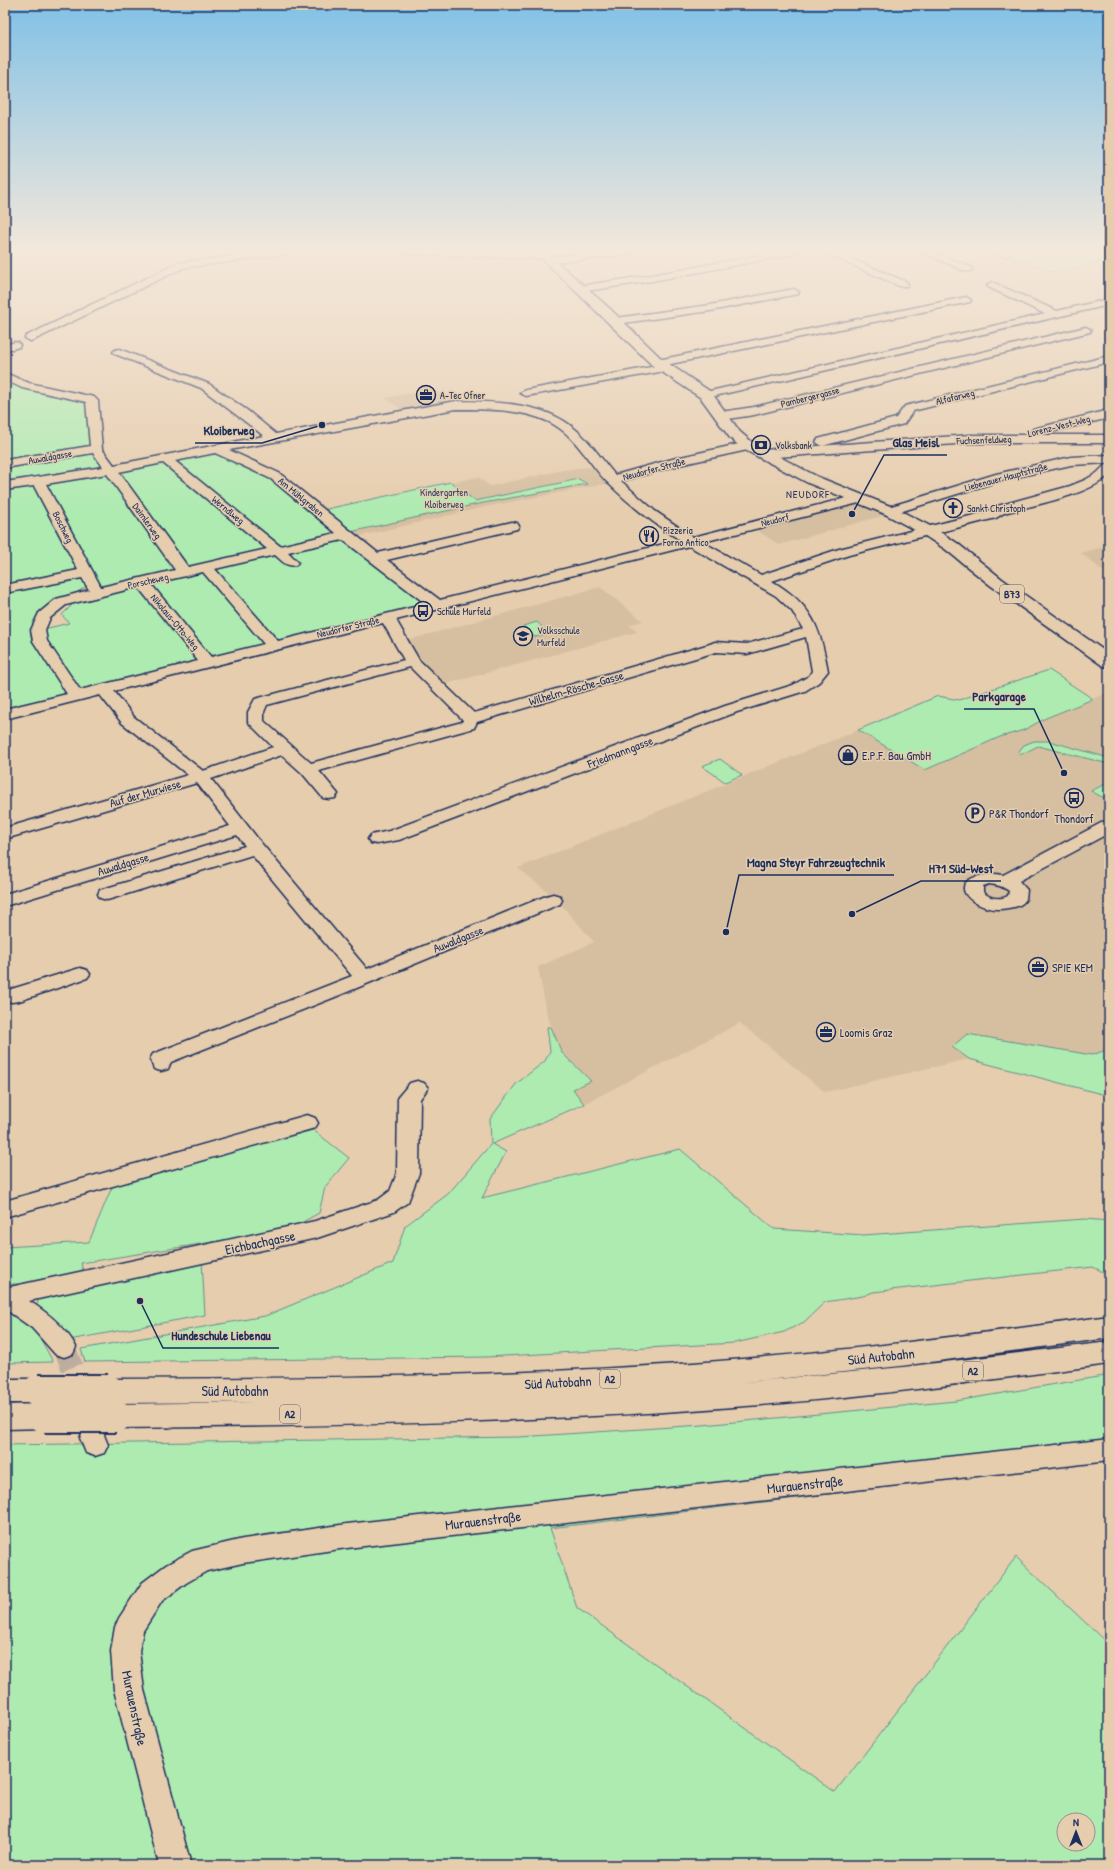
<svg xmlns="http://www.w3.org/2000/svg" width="1114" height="1870" viewBox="0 0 1114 1870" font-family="'Patrick Hand',sans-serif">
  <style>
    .built { fill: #d6bfa1 }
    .green { fill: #aeebb1; stroke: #648d88; fill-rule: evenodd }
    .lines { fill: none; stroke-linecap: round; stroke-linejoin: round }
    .minor-tunnel-far1 { stroke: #bdad9e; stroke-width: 22; stroke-dasharray: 22 11; stroke-linecap: butt }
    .minor-tunnel { stroke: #bdad9e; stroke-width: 28; stroke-dasharray: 28 14; stroke-linecap: butt }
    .minor-casing { stroke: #1b2f5e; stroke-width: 3 }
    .major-casing { stroke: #1b2f5e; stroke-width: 3 }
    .highway-casing { stroke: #1b2f5e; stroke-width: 3 }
    .minor { fill: #e6cdae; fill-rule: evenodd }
    .major { fill: #e6cdae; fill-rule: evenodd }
    .highway { fill: #e6cdae; fill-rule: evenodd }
    .highway-bridge-casing { stroke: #1b2f5e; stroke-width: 36; stroke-linecap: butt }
    .highway-bridge { stroke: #e6cdae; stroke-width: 32 }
    .labels { text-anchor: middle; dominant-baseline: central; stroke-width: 3; stroke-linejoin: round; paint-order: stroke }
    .far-poi-label { font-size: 10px; fill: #1b2f5e; stroke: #e6cdae; text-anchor: start }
    .far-street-label { font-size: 10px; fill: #1b2f5e; stroke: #e6cdae }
    .far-park-label { font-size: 10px; fill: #2a4266; stroke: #e6cdae }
    .far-neighbourhood-label { font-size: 11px; letter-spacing: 1px; fill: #1b2f5e; stroke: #e6cdae }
    .shield { fill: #e6cdae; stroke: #585e76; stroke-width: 1 }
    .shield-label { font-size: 11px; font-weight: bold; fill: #1b2f5e }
    .street-label { font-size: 12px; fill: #1b2f5e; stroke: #e6cdae }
    .poi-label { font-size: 12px; fill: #1b2f5e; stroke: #e6cdae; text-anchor: start }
    .near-street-label { font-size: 14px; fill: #1b2f5e; stroke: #e6cdae }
    .leader { fill: none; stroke: #1b2f5e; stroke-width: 1.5 }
    .callout-dot { fill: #1b2f5e; stroke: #e6cdae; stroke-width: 1.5 }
    .callout-label { font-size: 13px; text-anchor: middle; font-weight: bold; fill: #1b2f5e; stroke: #e6cdae; stroke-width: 3; stroke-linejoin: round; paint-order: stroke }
  </style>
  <rect width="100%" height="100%" fill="#e6cdae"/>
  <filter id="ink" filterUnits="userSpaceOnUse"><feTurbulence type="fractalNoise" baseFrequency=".025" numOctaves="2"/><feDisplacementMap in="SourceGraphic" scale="8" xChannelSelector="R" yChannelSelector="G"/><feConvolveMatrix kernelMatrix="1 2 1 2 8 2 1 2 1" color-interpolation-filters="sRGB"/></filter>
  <g filter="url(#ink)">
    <path class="built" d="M434 389 453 404 405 412 385 398Z
      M597 466 610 483 485 507 356 537 322 510 478 477 490 486 563 470Z
      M849 505 868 506 883 511 885 515 779 545 755 529Z
      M1109 545V576L1081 553Z
      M600 587 643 621 629 625 637 632 442 685 420 662 408 640Z
      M1109 692V1049L1092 1055 967 1034 952 1047 969 1059 825 1092 740 1023 584 1104 573 1089 591 1081 562 1053 547 1015 538 967 594 942 555 898 518 868 858 730 925 770 1000 737 1024 730 1046 718Z"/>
    <path class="green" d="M998 251H1109V261L1056 273Z
      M5 378 88 401 91 445 85 450 5 463Z
      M86 453 93 454 102 466 101 469 5 484V467Z
      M208 454H216L271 477 339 531 335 536 279 547 174 460Z
      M161 463H166L271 548 191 568 183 567 115 472Z
      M103 473 109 474 178 570 107 588 98 587 44 484Z
      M579 479 587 484 478 504 350 532 322 510 451 482 475 501Z
      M33 484 81 569 5 587V487Z
      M342 539 349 540 425 601 422 605 281 640 273 639 214 571 217 569 274 554 277 555 290 566 295 565 286 555 289 552Z
      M199 572 207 573 265 641 263 645 216 656 209 655 151 586 155 582Z
      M86 577 89 585 38 616 32 627V641L65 690 63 695 10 708 5 707V592Z
      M133 587 141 588 198 658 193 662 84 689 76 687 49 646 44 629 69 623 62 615 77 600Z
      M537 622 549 634 535 637 523 626Z
      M1049 670 1093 699 1046 718 1024 730 1000 737 925 770 858 730 938 696 959 700Z
      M1034 741H1049L1109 758V764L1038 746 1020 755 1019 751 1024 745Z
      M720 759 742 775 725 782 702 766Z
      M1109 782V797H1102L1091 791Z
      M547 1027H551L562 1053 591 1081 573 1089 584 1104 492 1144 506 1152 482 1198 680 1149 774 1229 864 1235 1085 1219 1109 1221V1275L1093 1267 873 1292 863 1296 825 1302 804 1322 784 1332 735 1343 486 1357 85 1362 81 1349 265 1316 393 1263 405 1226 448 1194 491 1144 490 1119 516 1084 545 1061 550 1051Z
      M967 1034 1092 1055 1109 1049V1096L969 1059 952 1047Z
      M313 1130 349 1158 325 1187 319 1213 288 1230 81 1263 83 1271 26 1284H5V1247L89 1242 114 1182Z
      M202 1261 205 1315 69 1340 36 1307 39 1299Z
      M5 1305 32 1323 53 1362 5 1363Z
      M1109 1375V1460L550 1528 577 1608 835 1792 1016 1557 1109 1645V1865H5V1445L519 1437 703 1425 956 1401ZM1064 1820H1088V1844H1064Z"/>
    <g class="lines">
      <path class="minor-tunnel-far1" d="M64 1347 76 1377"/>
      <path class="minor-tunnel" d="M76 1376 82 1398"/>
      <defs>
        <path id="minor" d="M272 251H293L288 254 183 268 34 340 30 341 25 338 26 336 178 263Z
          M401 251H474L544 253 547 254 548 257 608 251H635L630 254 549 263 546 262 545 259 406 254Z
          M782 251H800L795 254 652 281 580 292 575 289 580 286 652 275Z
          M820 251H832L907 282 908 284 907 286H899Z
          M919 251H931L971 267 973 269 971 271H965Z
          M992 251H1005L1010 254 1005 257Z
          M992 282 1057 311 1109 299V305L706 398 700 395 706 392 1045 314 988 287 987 285Z
          M794 289 799 292 798 294 710 311 616 324 611 321 616 318 710 305Z
          M966 297 971 300 970 302 666 365 671 368 665 371 526 396 520 393 526 390 657 366 652 363 658 360Z
          M1086 327 1091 330 1090 332 754 415 721 420 715 416 721 412 754 407Z
          M15 342 19 343 20 345 19 347 5 351V345Z
          M119 349 209 384 248 411 276 434 456 401C495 402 544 402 575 429 591 442 602 460 615 475L676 458 748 442 752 443 754 446 752 449 679 465 621 481 655 511 693 537 858 495 863 496 865 499 863 502 703 542 761 575 839 549 986 512 994 507 1070 486 1085 480 1097 473 1105 465 1109 464V475C1087 496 1033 505 1004 513L996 518 849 555 772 581C812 605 820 626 828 671L819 682 805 691 737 712 399 840 377 844 371 843 368 839 371 835 389 831 725 706 793 685 809 676 812 671 806 637 747 654 716 652 477 722 474 728 319 771 338 794 335 798 329 799 323 798 302 773 282 755 211 779 262 844 367 969 546 896 553 894 560 896 562 900 560 904 335 997 171 1062 168 1069 161 1071 154 1069 150 1059 153 1054 352 976 252 855 114 898 107 900 100 898 98 894 100 890 245 846 237 835 5 906V894L230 826 197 783 5 839V828L188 775 122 723 100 695 5 719V709L67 694 33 641 31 630 39 613 56 599 89 590 82 578 5 593V585L78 570 34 486 5 490V482L103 467 93 453 5 468V460L90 446 86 402 22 388 5 380V373L29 383 94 397 98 401 102 449 114 465 264 436 201 388 115 354 113 352 115 350ZM456 409C487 409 520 409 549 422 576 435 588 463 608 483 630 505 653 523 680 540L440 600 387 560 517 529 519 526 517 523 512 522 378 553 279 473 229 450ZM215 453 271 479 336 533 280 546 175 461ZM163 463 267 549 188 567 119 472ZM107 474 175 570 101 587 46 484ZM343 540 426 604 278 641 215 569 275 555C282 561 286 567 296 565L298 562 288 552ZM689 546 776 596 792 611 803 629 747 644 715 642 710 644 474 713 419 660 396 620ZM203 572 264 644 211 657 151 584ZM138 587 198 661 80 690 47 641 45 630 50 618 66 605ZM383 623 404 660 255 699 248 712V722L273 747 203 771 134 717 114 691ZM410 667 463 720 462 722 311 763 264 721V712L267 705Z
          M1109 356V362L913 411 904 424 822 446 816 442 818 439 896 418 905 406Z
          M1109 410V418L1038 435H1109V443H970L763 458 759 457 757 454 759 451 763 450 970 435H1036L1031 432 1033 429Z
          M1109 455V463L1071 465 999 481 890 515 885 514 883 511 885 508 996 474 1071 457Z
          M1109 821V833L1019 881 1027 890 1026 899C1022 906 1015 907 1008 908 979 915 943 885 979 876 987 874 994 873 1003 875L1103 822ZM989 884C997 885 1002 886 1009 891L1008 896C1000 900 990 899 983 892V886Z
          M80 968 87 970 90 974 87 978 19 1001 12 1002 5 1001V991Z
          M417 1081 424 1083 428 1088 420 1099 419 1173 408 1202 394 1212 317 1238 29 1301C48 1313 66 1327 76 1347L73 1354 64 1357 55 1354 32 1328 5 1309V1288L315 1221 378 1200 390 1191 397 1173 398 1097 410 1083Z
          M307 1115 315 1118 318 1123 315 1128 5 1217V1201Z
          M93 1427 102 1430 108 1445 104 1453 95 1456 86 1453 80 1438 84 1430Z
          M1109 1439V1461L347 1548 243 1563 207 1571 186 1583 162 1601 143 1631 139 1651 144 1690 191 1865H159L114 1690 111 1651 115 1627 119 1618 142 1583 166 1565 192 1551 243 1539 347 1524Z"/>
        <path id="major" d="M534 251H545L609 308 663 360 711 392 740 432 753 443 818 477 895 508 934 528 957 543 1002 579 1109 654V667L1103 666 990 585 945 549 922 534 885 514 808 483 743 449 730 438 701 398 653 366Z"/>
        <path id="highway" d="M1109 1316V1338L901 1366 737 1383 903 1367 1109 1342V1364C988 1380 868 1397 746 1406 537 1423 326 1426 116 1428L106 1425 101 1416 106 1407 116 1404 254 1402 108 1403 98 1399 93 1391 98 1383 108 1379C303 1378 498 1377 693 1363 832 1353 971 1335 1109 1316Z
          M5 1379H38L48 1383 53 1391 48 1399 38 1403H5Z
          M44 1404 54 1407 59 1416 54 1425 44 1428 5 1429V1405Z"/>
      </defs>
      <use href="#minor" class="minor-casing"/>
      <use href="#major" class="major-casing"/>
      <use href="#highway" class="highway-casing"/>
      <use href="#minor" class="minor"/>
      <use href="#major" class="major"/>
      <use href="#highway" class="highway"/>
      <defs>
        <path id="highway-bridge" d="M38 1391H108
          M44 1416H116"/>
      </defs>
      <use href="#highway-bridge" class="highway-bridge-casing"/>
      <use href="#highway-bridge" class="highway-bridge"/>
    </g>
  </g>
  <linearGradient id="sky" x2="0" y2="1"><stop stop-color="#81c1e6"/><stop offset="0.49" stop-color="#f4e8db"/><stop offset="1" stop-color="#f4e8db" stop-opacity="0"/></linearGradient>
  <rect width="1114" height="512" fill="url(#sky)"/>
  <defs>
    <symbol id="office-ring" viewBox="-11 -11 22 22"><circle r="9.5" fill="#e6cdae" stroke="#1b2f5e" stroke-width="1.5"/><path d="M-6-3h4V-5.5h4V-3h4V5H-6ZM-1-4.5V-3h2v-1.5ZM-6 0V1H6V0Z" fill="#1b2f5e"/></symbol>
    <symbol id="bank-ring" viewBox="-11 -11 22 22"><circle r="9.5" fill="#e6cdae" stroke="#1b2f5e" stroke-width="1.5"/><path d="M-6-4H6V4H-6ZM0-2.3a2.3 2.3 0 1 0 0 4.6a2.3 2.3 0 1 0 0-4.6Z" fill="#1b2f5e"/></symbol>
    <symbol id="church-ring" viewBox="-11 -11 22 22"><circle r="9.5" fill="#e6cdae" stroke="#1b2f5e" stroke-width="1.5"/><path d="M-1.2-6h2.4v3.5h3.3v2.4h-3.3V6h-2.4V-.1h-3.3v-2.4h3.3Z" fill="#1b2f5e"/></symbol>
    <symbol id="restaurant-ring" viewBox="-11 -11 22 22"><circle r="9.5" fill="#e6cdae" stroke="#1b2f5e" stroke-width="1.5"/><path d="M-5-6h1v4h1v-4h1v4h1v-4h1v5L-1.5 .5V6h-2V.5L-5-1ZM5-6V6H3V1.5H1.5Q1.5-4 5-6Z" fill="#1b2f5e"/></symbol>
    <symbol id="bus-ring" viewBox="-11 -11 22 22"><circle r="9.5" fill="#e6cdae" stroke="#1b2f5e" stroke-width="1.5"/><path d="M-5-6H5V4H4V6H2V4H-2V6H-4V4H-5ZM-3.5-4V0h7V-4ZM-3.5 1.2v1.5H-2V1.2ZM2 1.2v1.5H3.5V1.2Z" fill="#1b2f5e"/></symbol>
    <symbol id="school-ring" viewBox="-11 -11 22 22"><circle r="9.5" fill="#e6cdae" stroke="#1b2f5e" stroke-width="1.5"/><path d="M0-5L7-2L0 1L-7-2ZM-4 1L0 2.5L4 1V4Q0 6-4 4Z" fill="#1b2f5e"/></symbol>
    <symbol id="shop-ring" viewBox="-11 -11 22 22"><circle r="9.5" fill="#e6cdae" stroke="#1b2f5e" stroke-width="1.5"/><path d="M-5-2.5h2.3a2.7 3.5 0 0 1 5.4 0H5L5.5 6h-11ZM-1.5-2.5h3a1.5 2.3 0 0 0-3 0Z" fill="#1b2f5e"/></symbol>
    <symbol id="parking-ring" viewBox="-11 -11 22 22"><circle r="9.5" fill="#e6cdae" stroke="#1b2f5e" stroke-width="1.5"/><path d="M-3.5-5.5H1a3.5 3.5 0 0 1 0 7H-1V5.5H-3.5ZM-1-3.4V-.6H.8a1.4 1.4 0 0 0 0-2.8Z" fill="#1b2f5e"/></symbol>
  </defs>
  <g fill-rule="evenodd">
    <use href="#office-ring" x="415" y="384" width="22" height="22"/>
    <use href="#bank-ring" x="750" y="434" width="22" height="22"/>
    <use href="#church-ring" x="942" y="497" width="22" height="22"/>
    <use href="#restaurant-ring" x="638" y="525" width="22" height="22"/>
    <use href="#bus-ring" x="412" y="600" width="22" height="22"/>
    <use href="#school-ring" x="512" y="625" width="22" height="22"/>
    <use href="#shop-ring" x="837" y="744" width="22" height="22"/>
    <use href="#bus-ring" x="1063" y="787" width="22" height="22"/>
    <use href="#parking-ring" x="964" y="802" width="22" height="22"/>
    <use href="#office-ring" x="1027" y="956" width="22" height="22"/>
    <use href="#office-ring" x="815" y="1021" width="22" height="22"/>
  </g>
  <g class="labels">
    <g class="far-poi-label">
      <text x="440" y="395">A-Tec Ofner</text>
      <text x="775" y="445">Volksbank</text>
      <text x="967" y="508">Sankt Christoph</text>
      <text x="663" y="530">Pizzeria<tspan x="663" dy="12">Forno Antico</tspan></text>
      <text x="437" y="611">Schule Murfeld</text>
      <text x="537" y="630">Volksschule<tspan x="537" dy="12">Murfeld</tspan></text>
    </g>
    <g class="far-street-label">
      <text transform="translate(810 397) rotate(-14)">Pambergergasse</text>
      <text transform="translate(955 397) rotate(-14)">Alfafarweg</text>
      <text transform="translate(1059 426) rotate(-14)">Lorenz-Vest-Weg</text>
      <text transform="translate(984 440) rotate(-2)">Fuchsenfeldweg</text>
      <text transform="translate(50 457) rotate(-10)">Auwaldgasse</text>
      <text transform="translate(654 469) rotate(-15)">Neudorfer Straße</text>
      <text transform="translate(1006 477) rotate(-15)">Liebenauer Hauptstraße</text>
      <text transform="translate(301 497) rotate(39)">Am Mühlgraben</text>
      <text transform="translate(228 510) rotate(39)">Werndlweg</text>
      <text transform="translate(775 520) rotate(-14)">Neudorf</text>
      <text transform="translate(147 521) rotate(54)">Daimlerweg</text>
      <text transform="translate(63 527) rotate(63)">Boschweg</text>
      <text transform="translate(148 581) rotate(-13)">Porscheweg</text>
      <text transform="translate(175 622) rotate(50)">Nikolaus-Otto-Weg</text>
      <text transform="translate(348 627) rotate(-14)">Neudorfer Straße</text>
    </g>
    <g class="far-park-label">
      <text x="444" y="492">Kindergarten<tspan x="444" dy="12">Kloiberweg</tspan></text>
    </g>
    <g class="far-neighbourhood-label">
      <text x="808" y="494">NEUDORF</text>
    </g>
    <g class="shield">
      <rect x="1000" y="585" width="24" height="18" rx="3"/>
      <rect x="963" y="1362" width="20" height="18" rx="3"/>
      <rect x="600" y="1370" width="20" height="18" rx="3"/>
      <rect x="280" y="1405" width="20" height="18" rx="3"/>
    </g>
    <g class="shield-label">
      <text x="1012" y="594">B73</text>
      <text x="973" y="1371">A2</text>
      <text x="610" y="1379">A2</text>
      <text x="290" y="1414">A2</text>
    </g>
    <g class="street-label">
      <text transform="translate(576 688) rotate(-16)">Wilhelm-Rösche-Gasse</text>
      <text transform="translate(620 752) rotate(-21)">Friedmanngasse</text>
      <text transform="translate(145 793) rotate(-16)">Auf der Murwiese</text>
      <text transform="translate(123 864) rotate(-17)">Auwaldgasse</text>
      <text transform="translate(458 939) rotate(-22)">Auwaldgasse</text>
    </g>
    <g class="poi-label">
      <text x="862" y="755">E.P.F. Bau GmbH</text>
      <text x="989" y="813">P&amp;R Thondorf</text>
      <text x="1074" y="818" text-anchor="middle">Thondorf</text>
      <text x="1052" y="967">SPIE KEM</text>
      <text x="840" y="1032">Loomis Graz</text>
    </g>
    <g class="near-street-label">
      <text transform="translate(260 1242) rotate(-12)">Eichbachgasse</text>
      <text transform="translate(881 1356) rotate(-6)">Süd Autobahn</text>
      <text transform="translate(558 1382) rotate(-3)">Süd Autobahn</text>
      <text x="235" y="1390">Süd Autobahn</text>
      <text transform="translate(805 1484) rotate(-6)">Murauenstraße</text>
      <text transform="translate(483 1520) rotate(-7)">Murauenstraße</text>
      <text transform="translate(135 1708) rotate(78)">Murauenstraße</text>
    </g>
  </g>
  <path class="leader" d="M322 425L262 443H195M852 514L884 455H947M1064 773L1034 709H964M726 932L739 875H894M852 914L921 881H1001M140 1301L163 1348H279"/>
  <g class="callout-dot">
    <circle cx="322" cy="425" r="4"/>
    <circle cx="852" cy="514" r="4"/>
    <circle cx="1064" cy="773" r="4"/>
    <circle cx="726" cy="932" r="4"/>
    <circle cx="852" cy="914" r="4"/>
    <circle cx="140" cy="1301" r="4"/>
  </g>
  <g class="callout-label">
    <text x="229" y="435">Kloiberweg</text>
    <text x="916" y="447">Glas Meisl</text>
    <text x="999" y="701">Parkgarage</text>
    <text x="816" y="867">Magna Steyr Fahrzeugtechnik</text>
    <text x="961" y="873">H71 Süd-West</text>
    <text x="221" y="1340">Hundeschule Liebenau</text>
  </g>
  <rect width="1114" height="1870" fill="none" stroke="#e6cdae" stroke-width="20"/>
  <rect x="10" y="10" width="1094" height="1850" fill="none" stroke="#1b2f5e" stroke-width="1.5" filter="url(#ink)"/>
  <g transform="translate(1076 1832)"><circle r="19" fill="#e6cdae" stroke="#958e8e"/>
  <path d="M0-3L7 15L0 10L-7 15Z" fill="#1b2f5e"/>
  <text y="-6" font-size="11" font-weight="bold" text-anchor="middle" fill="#1b2f5e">N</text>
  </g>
</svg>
